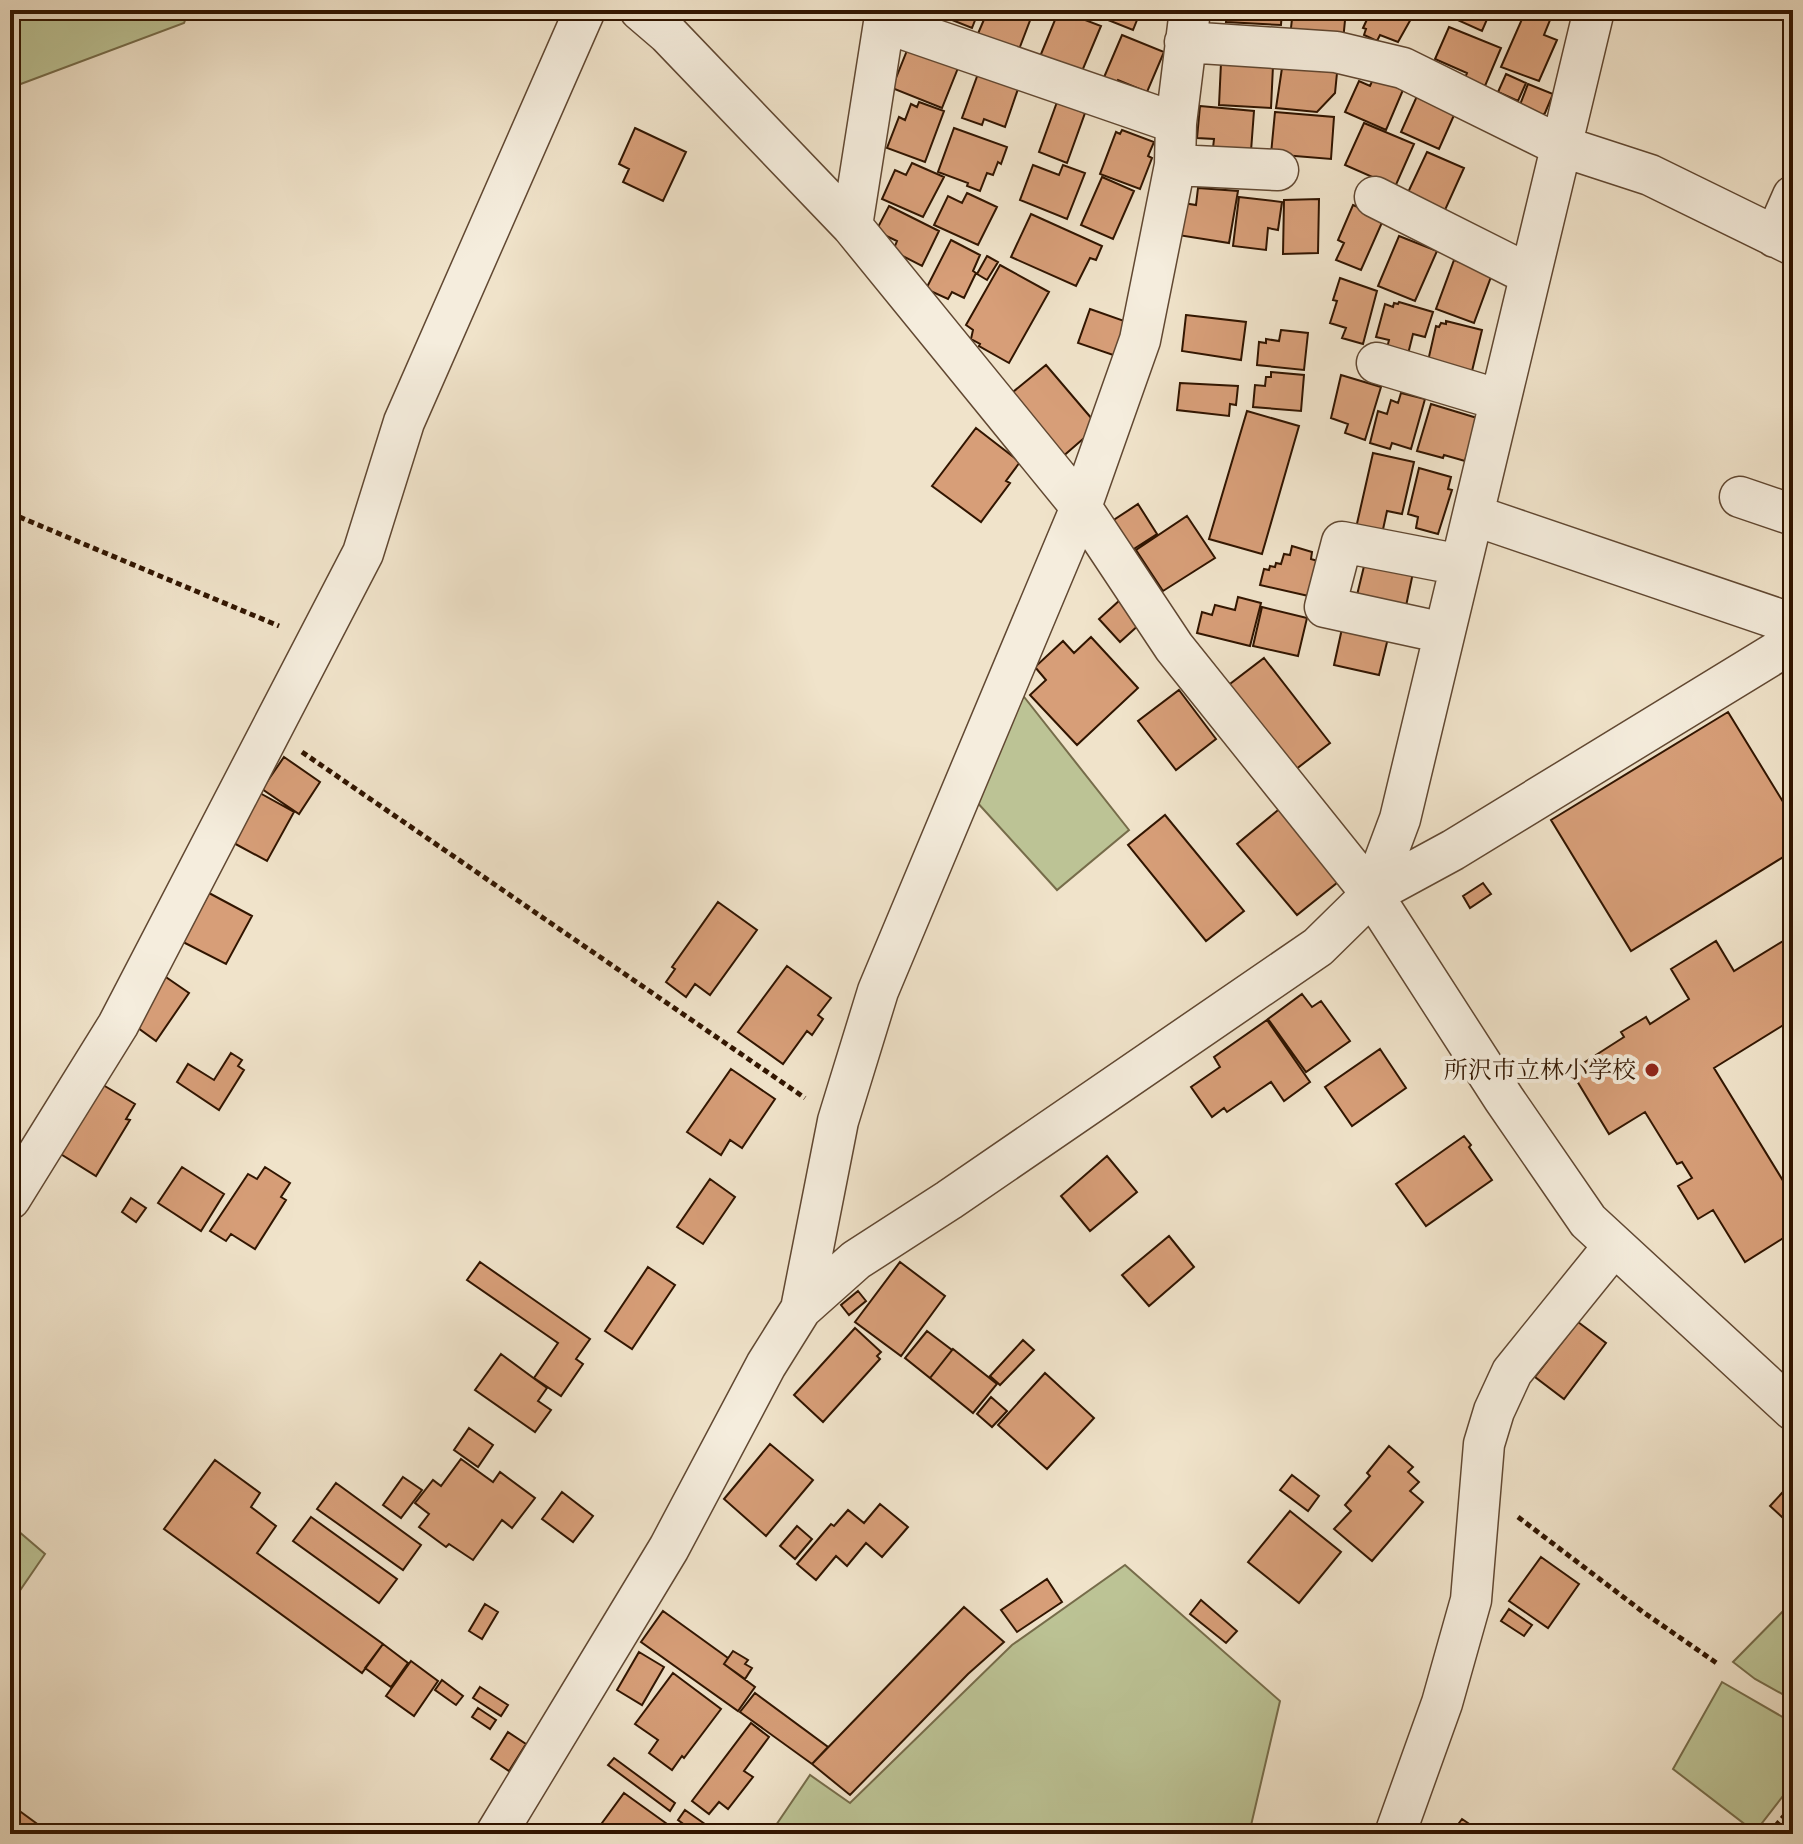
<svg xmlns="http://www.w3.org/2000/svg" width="1803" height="1844" viewBox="0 0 1803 1844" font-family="Cardo,'Noto Serif JP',serif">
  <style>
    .green { fill: #bcc395; stroke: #766c4a; stroke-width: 2 }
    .building { fill: #d79e78; stroke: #311500; stroke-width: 2 }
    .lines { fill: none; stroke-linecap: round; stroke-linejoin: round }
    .minor-casing { stroke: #614832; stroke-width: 43 }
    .path { stroke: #311500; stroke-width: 5; stroke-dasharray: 6 4; stroke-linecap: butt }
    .minor { stroke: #f5eddd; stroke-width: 40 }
    .poi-dot { fill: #8f2418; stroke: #f5eddd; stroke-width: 3 }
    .labels { text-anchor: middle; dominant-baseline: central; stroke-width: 8; stroke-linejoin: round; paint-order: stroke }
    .poi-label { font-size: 24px; fill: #311500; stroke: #f5eddd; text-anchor: end }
  </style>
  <rect width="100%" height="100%" fill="#f0e3ca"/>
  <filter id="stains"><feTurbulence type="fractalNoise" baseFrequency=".0025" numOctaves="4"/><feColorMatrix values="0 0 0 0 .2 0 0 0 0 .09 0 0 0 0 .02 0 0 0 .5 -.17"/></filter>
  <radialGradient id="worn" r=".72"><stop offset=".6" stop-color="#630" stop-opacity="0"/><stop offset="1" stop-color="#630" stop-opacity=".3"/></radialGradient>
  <path class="green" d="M10 10H189L184 23 10 88Z
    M1021 693 1129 830 1057 890 975 800Z
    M10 1524 45 1554 10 1605Z
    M1125 1565 1280 1701 1249 1834H770L810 1775 850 1803 1012 1645Z
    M1793 1601V1700L1755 1679 1733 1662Z
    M1722 1682 1793 1723V1783L1755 1832 1673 1769Z"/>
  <path class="building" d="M927 10H979L972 28Z
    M988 10H1034L1018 52 977 36Z
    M1059 10 1101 26 1080 76 1039 59Z
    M1083 10H1141L1133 30Z
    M1227 10H1282L1281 25 1226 22Z
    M1293 10H1346L1343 41 1290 37Z
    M1416 10 1398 42 1380 35 1377 41 1364 35 1366 29 1363 28 1370 13 1366 10Z
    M1443 10H1491L1482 31 1442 13Z
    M1526 10 1550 20 1544 35 1557 40 1539 81 1501 67Z
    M1449 27 1501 48 1485 86 1465 78 1467 73 1435 59Z
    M1122 35 1164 52 1147 92 1118 80 1115 87 1102 82Z
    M910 43 960 63 942 108 892 88Z
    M1221 63 1273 66 1271 108 1219 105Z
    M1338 63 1335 93 1317 112 1276 108 1282 68Z
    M979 71 1019 86 1005 127 984 119 982 125 962 118Z
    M1506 74 1526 83 1518 101 1498 92Z
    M1374 77 1403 90 1386 130 1345 112 1359 81 1370 86Z
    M1528 84 1553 94 1545 113 1537 118 1518 110Z
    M1417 96 1455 113 1439 149 1401 132Z
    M919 102 944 111 925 162 887 148 899 117 905 120 911 104 917 107Z
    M1057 102 1085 113 1067 163 1039 152Z
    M1200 106 1254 111 1251 151 1213 148 1214 139 1197 138Z
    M1275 112 1334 117 1331 159 1271 154Z
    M1364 123 1414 144 1395 187 1345 165Z
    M635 128 686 152 663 201 623 182 629 169 619 164Z
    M954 128 1007 147 1001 164 998 162 993 175 987 173 980 191 967 186 968 183 938 172Z
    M1122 130 1154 142 1148 156 1152 158 1140 189 1100 174 1116 132 1120 134Z
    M1427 152 1464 168 1445 210 1403 203Z
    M912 163 944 177 923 217 882 199 895 170 906 175Z
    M1033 165 1059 175 1063 165 1085 173 1067 219 1020 200Z
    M1102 177 1134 191 1113 239 1081 225Z
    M1198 188 1238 191 1229 243 1178 235 1183 203 1196 205Z
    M967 193 997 207 978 245 934 225 948 196 962 203Z
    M1239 197 1282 202 1278 230 1268 228 1266 250 1233 246Z
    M1319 199 1318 253 1283 254 1284 200Z
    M1353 205 1384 218 1361 270 1336 260 1344 243 1338 240Z
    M889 206 939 231 922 266 893 251 897 241 876 231Z
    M1031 214 1102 246 1096 260 1090 258 1076 286 1011 257Z
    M1399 236 1437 251 1415 301 1378 286Z
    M951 240 980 255 973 271 976 273 964 298 952 292 948 299 926 289Z
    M987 256 998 262 987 280 977 274Z
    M1454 260 1492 274 1474 323 1436 309Z
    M1000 265 1049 292 1009 363 979 346 980 344 971 339 973 330 966 325Z
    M1340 278 1377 291 1363 344 1342 338 1346 328 1330 323 1337 301 1333 300Z
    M1399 302 1433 312 1425 337 1413 334 1408 354 1387 348 1389 340 1376 337 1385 304 1393 307 1394 303 1398 304Z
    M1090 309 1130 323 1119 357 1078 343Z
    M1186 315 1246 322 1241 360 1182 351Z
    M1446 321 1482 330 1472 371 1428 361 1436 326 1439 327 1441 323 1446 324Z
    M1281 330 1308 333 1304 370 1257 365 1259 342 1266 343V339L1279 341Z
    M1046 365 1098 426 1061 458 1008 396Z
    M1271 372 1304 375 1301 411 1253 407 1255 385 1265 386 1266 377H1271Z
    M1341 375 1381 387 1365 440 1345 433 1348 424 1331 418Z
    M1180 383 1238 386 1236 405 1230 404 1229 416 1177 410Z
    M1401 393 1425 399 1411 449 1392 443 1390 449 1370 443 1378 411 1387 414 1391 400 1398 403Z
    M1431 404 1477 418 1465 461 1444 455 1443 458 1417 451Z
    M1247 411 1299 426 1262 554 1209 539Z
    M976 428 1020 462 1006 481 1010 483 981 522 932 486Z
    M1373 453 1414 462 1402 514 1387 511 1382 534 1356 528Z
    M1419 468 1451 477 1448 489 1452 490 1438 534 1416 528 1418 517 1408 514Z
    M1138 504 1157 534 1126 554 1106 525Z
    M1187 516 1215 558 1163 591 1136 550Z
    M1292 546 1312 552 1311 559 1321 562 1313 597 1260 585 1264 569 1269 570 1270 566 1275 567 1276 563 1281 564 1284 554 1290 555Z
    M1366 558 1414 568 1406 606 1357 595Z
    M1238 597 1261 603 1250 646 1197 633 1202 612 1212 615 1215 605 1235 610Z
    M1120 600 1141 623 1120 642 1099 619Z
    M1262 607 1307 618 1298 656 1253 646Z
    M1343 624 1389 634 1379 675 1334 665Z
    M1091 637 1138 688 1077 745 1030 695 1046 680 1035 667 1063 641 1074 653Z
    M1264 658 1330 743 1291 773 1226 687Z
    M1179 690 1216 739 1176 770 1138 721Z
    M1728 712 1793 818V851L1631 951 1551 820Z
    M284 757 320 782 299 814 262 789Z
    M258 792 294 812 267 861 230 841Z
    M1283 806 1343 878 1297 915 1237 844Z
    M1165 815 1244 911 1206 941 1128 845Z
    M1483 883 1491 894 1470 908 1463 896Z
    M209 893 252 916 226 964 183 942Z
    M718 902 757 930 710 995 695 984 686 997 666 982 675 969 672 967Z
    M1793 935V1019L1714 1068 1793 1197V1232L1745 1262 1713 1210 1698 1219 1678 1186 1692 1178 1682 1162 1677 1164 1645 1112 1609 1134 1571 1071 1624 1037 1621 1032 1646 1017 1650 1024 1689 999 1671 969 1716 941 1734 971Z
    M787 966 831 998 818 1015 823 1019 812 1035 807 1031 783 1064 738 1032Z
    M160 973 189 993 156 1041 127 1020Z
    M1302 994 1312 1007 1321 1001 1350 1041 1306 1072 1268 1019Z
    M1267 1020 1310 1082 1284 1101 1271 1082 1227 1112 1224 1108 1212 1117 1191 1087 1220 1067 1214 1057Z
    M1380 1049 1406 1088 1352 1126 1325 1087Z
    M231 1053 242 1060 238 1066 244 1070 219 1110 177 1082 188 1064 214 1080Z
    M731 1069 775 1099 742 1148 730 1140 721 1155 687 1132Z
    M93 1079 135 1104 126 1119 130 1120 96 1176 51 1148Z
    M1464 1136 1471 1145 1469 1147 1492 1180 1426 1226 1396 1184Z
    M1107 1156 1137 1192 1090 1231 1061 1196Z
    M182 1167 224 1194 201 1231 158 1203Z
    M265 1167 290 1183 281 1197 286 1200 255 1249 231 1234 226 1241 210 1231 248 1174 257 1179Z
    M710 1179 735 1197 703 1244 677 1227Z
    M131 1198 146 1208 136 1222 122 1212Z
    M1169 1236 1194 1267 1149 1306 1122 1275Z
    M480 1262 590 1339 576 1359 583 1364 561 1396 534 1378 558 1343 467 1280Z
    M900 1262 945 1296 901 1356 855 1322Z
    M648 1267 675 1285 632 1349 605 1331Z
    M858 1291 866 1301 849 1315 841 1305Z
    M1578 1322 1606 1343 1564 1399 1535 1377Z
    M855 1328 881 1352 877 1356 880 1359 823 1422 794 1395Z
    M927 1331 952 1350 930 1378 905 1358Z
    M1023 1340 1034 1350 1000 1385 990 1376Z
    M953 1349 997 1384 973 1413 930 1378Z
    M501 1354 547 1388 538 1401 551 1410 535 1432 475 1390Z
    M1045 1373 1094 1418 1047 1469 998 1425Z
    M991 1397 1007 1411 992 1427 977 1414Z
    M469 1428 493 1445 478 1467 454 1450Z
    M770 1444 813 1480 766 1536 724 1499Z
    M1389 1446 1413 1467 1408 1472 1419 1482 1410 1491 1423 1502 1372 1561 1334 1529 1351 1511 1345 1505 1370 1476 1367 1473Z
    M461 1459 493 1482 500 1472 535 1498 512 1528 502 1520 473 1560 449 1544 446 1547 419 1527 429 1514 415 1503 433 1480 441 1486Z
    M215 1460 260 1493 251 1507 276 1526 257 1553 383 1644 362 1673 164 1529Z
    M1292 1475 1319 1496 1308 1511 1280 1490Z
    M403 1477 422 1490 401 1518 383 1505Z
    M1793 1481V1527L1770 1506Z
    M336 1483 421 1545 403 1570 317 1509Z
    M562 1492 593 1516 573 1542 542 1519Z
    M880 1504 908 1527 882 1557 866 1543 847 1566 836 1556 816 1580 797 1564 831 1524 834 1526 848 1510 864 1523Z
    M1290 1511 1341 1552 1299 1603 1248 1562Z
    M311 1517 397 1579 379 1603 293 1541Z
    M797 1526 812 1539 795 1559 780 1546Z
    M1541 1557 1579 1584 1548 1628 1509 1601Z
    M1047 1579 1062 1602 1017 1632 1001 1610Z
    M1201 1600 1237 1631 1226 1643 1190 1614Z
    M485 1604 498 1612 482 1639 469 1631Z
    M964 1607 1004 1642 968 1674 850 1795 812 1764Z
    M1509 1609 1532 1625 1524 1636 1501 1621Z
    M663 1611 728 1658 724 1664 755 1687 738 1711 641 1642Z
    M383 1644 408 1663 391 1687 365 1668Z
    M733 1651 748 1660 745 1664 752 1668 745 1679 724 1664Z
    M639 1652 664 1667 642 1705 617 1690Z
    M411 1661 438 1681 414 1716 386 1696Z
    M673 1673 721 1709 684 1758 682 1756 672 1770 649 1753 658 1740 635 1724Z
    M442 1680 463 1696 456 1705 435 1690Z
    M480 1687 508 1705 501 1716 473 1698Z
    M755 1693 828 1747 812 1764 740 1712Z
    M478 1708 496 1720 490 1729 472 1717Z
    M751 1723 769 1737 744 1771 753 1777 728 1809 719 1802 709 1814 692 1801Z
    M508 1732 526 1744 509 1771 491 1759Z
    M614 1758 675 1803 670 1811 608 1765Z
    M624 1793 681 1834H594Z
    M10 1804 51 1834H10Z
    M685 1810 712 1829 713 1826 723 1834H697L678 1820Z
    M1462 1819 1484 1834H1451Z"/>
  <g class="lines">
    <defs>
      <path id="minor" d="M640 10 668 34 852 226 1081 507 1174 647 1372 894 1504 1099 1588 1221 1793 1410
        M886 23 1176 123
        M1185 42 1336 52 1403 68 1561 146 1650 175 1793 245
        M1175 165 1278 170
        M1375 197 1530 275
        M852 226 886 10
        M1775 237 1793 196
        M1377 363 1500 400
        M1740 497 1793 515
        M1473 515 1793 624
        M1444 633 1325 607 1342 542 1461 565
        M1372 894 1400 819 1594 10
        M10 1199 118 1025 363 553 404 422 585 10
        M801 1309 838 1121 878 991 1081 507 1140 340 1175 165 1176 123 1190 10
        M496 1834 669 1548 766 1365 801 1309 856 1260 949 1200 1318 947 1372 894 1453 850 1793 642
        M1395 1834 1442 1703 1471 1600 1484 1444 1494 1411 1512 1372 1613 1247"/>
    </defs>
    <use href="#minor" class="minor-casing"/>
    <path class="path" d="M10 513 279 626
      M302 752 805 1098
      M1518 1517 1643 1612 1718 1664
      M1769 1834 1789 1810"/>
    <use href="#minor" class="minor"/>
  </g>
  <circle class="poi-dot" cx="1652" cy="1070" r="8"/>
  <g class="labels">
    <g class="poi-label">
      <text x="1636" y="1070">所沢市立林小学校</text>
    </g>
  </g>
  <rect width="1803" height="1844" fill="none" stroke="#f0e3ca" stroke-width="40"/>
  <rect x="12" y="12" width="1779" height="1820" fill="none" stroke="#311500" stroke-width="4"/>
  <rect x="20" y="20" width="1763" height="1804" fill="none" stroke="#311500" stroke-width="2"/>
  <rect width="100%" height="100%" filter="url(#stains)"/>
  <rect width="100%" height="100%" fill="url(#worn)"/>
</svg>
